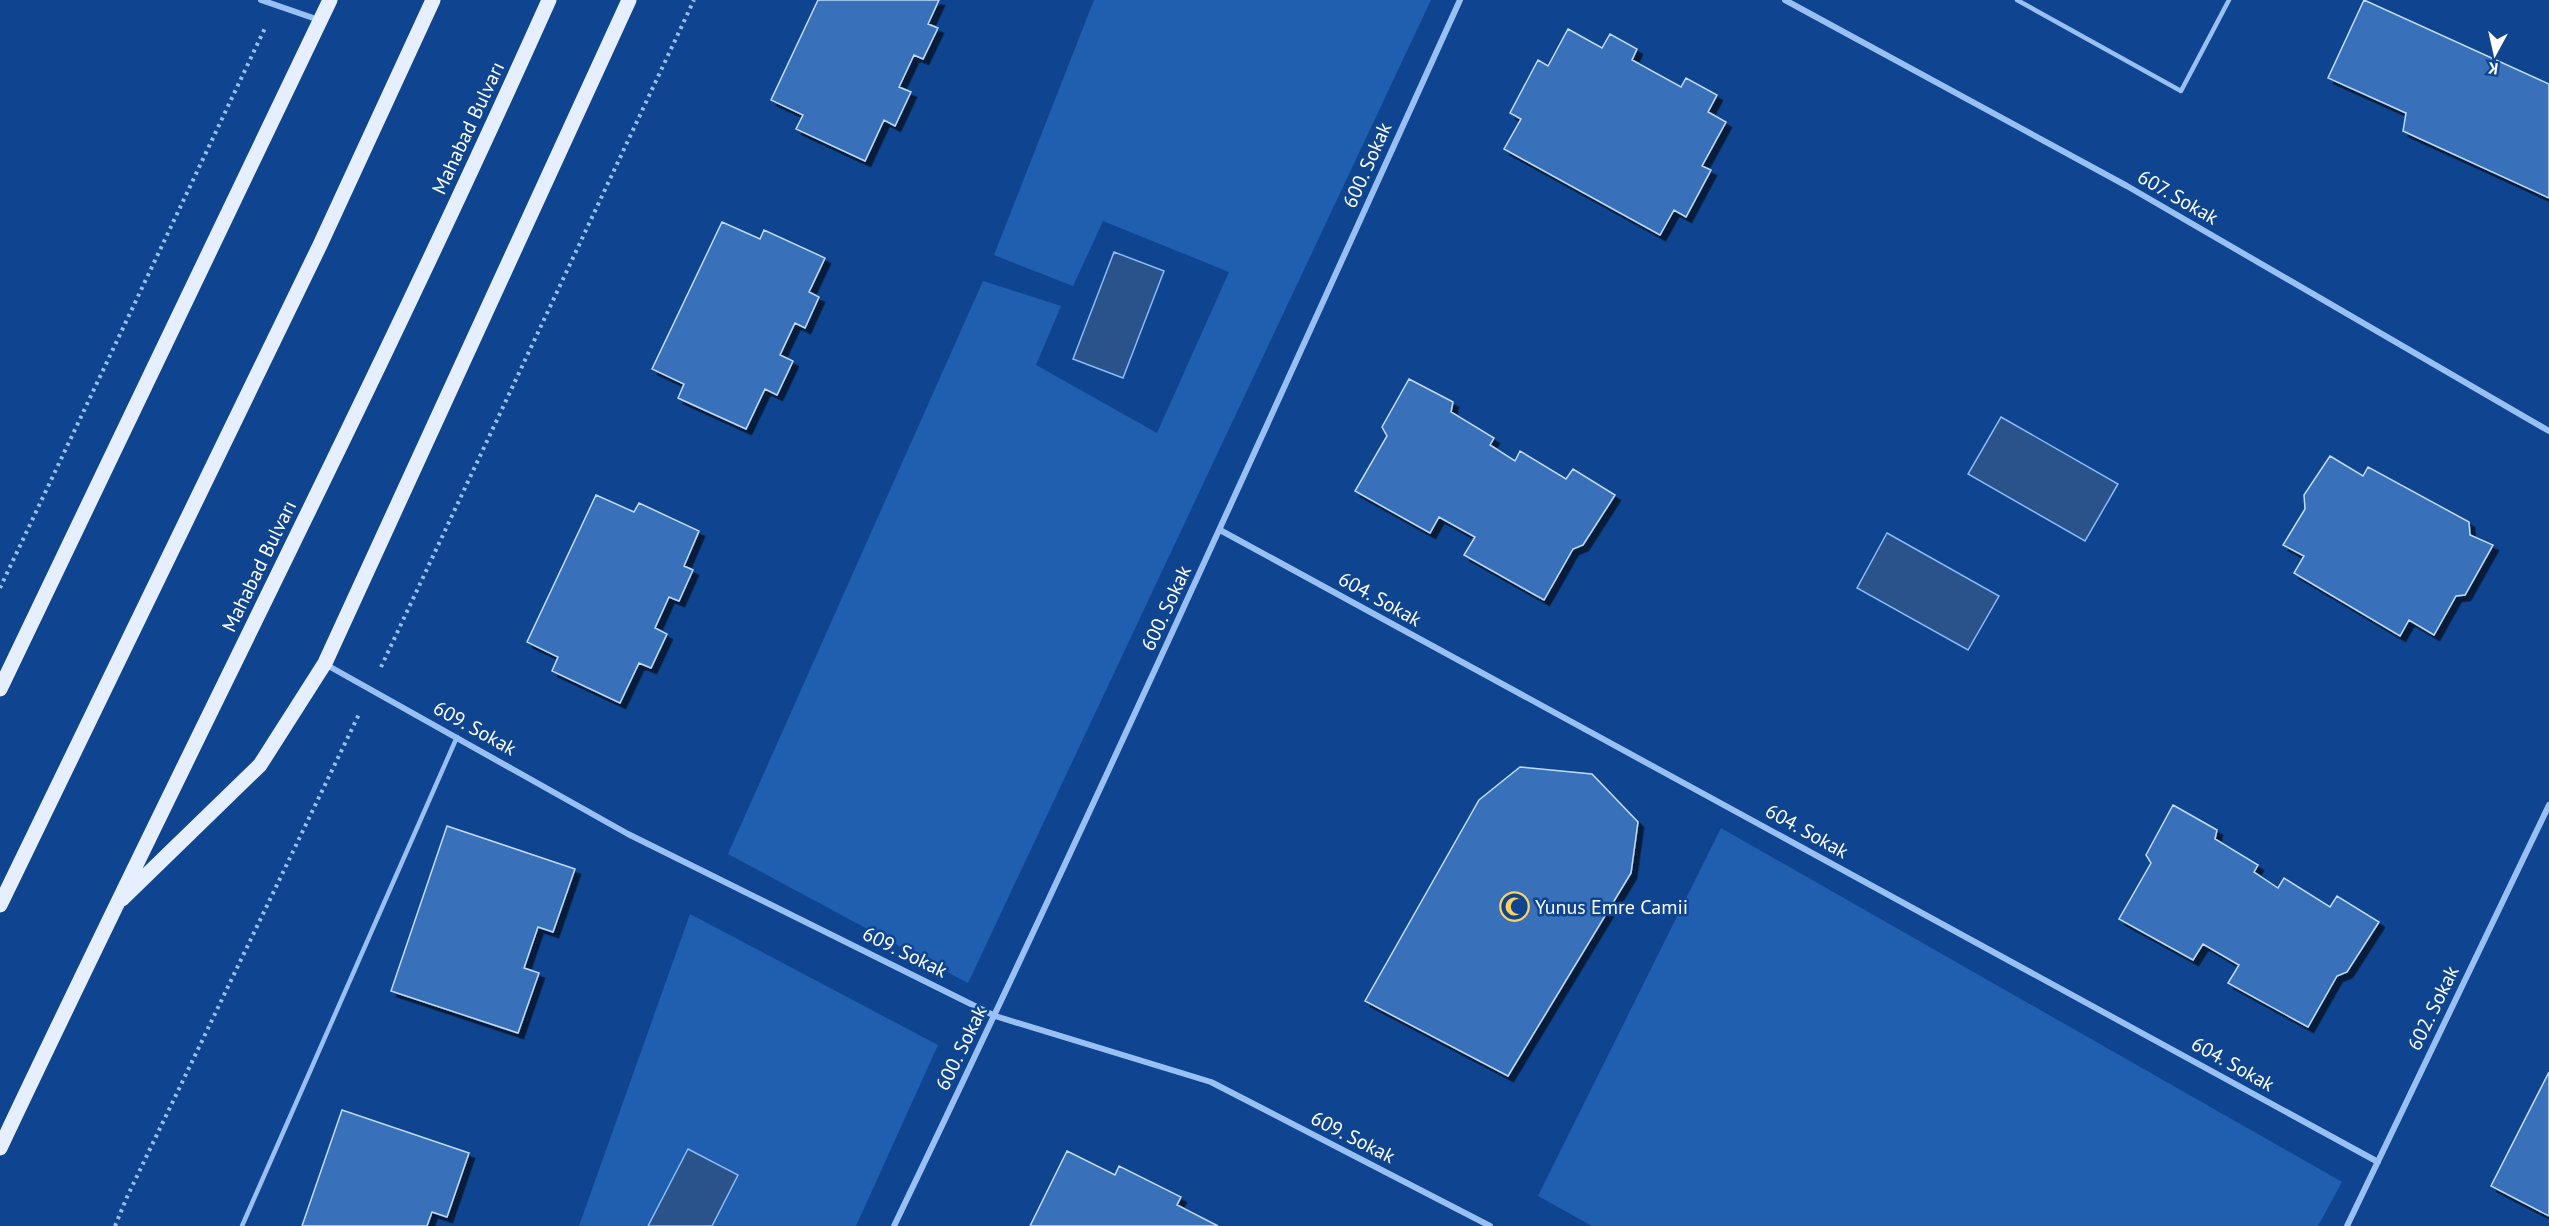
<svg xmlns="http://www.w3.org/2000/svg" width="2549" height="1226" viewBox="0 0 2549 1226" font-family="'PT Sans',sans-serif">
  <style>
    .green { fill: #205fb0 }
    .water { fill: #2a538b; stroke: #89bbf8; stroke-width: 1.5 }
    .building { fill: #3770b9; stroke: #c0dbfe; stroke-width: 1.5; filter: url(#shadow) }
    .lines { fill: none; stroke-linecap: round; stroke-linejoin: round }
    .path { stroke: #98c0f4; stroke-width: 4; stroke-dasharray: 3 4.5; stroke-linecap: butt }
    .service { stroke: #98c0f4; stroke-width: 4.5 }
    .minor { stroke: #98c0f4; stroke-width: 6 }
    .primary { stroke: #e5efff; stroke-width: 15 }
    .labels { text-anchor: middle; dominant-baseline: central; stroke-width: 5; stroke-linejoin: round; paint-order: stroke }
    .street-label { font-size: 20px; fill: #fff; stroke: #0f4590 }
    .poi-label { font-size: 20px; fill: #fff; stroke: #0f4590; text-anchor: start }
  </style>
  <defs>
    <filter id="shadow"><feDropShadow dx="5.5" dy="5.5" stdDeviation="0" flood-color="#0009"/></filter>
  </defs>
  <rect width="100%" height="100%" fill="#0f4590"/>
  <path class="green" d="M1094 0H1431L968 983 728 854 983 281 1061 306 1036 365 1157 433 1229 272 1103 221 1073 286 994 255Z
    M1721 828 2342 1182 2318 1226H1592L1538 1196Z
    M690 914 938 1045 856 1226H579Z"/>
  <path class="water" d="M1114 252 1164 271 1123 378 1073 359Z
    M2001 417 2118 484 2085 541 1968 474Z
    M1887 533 1999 596 1968 650 1857 588Z
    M688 1149 738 1175 712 1226H648Z"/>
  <path class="building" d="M818 0H939L928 24 938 28 923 59 914 55 899 87 911 92 895 126 884 120 865 161 796 129 803 115 771 100Z
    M2364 0 2549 84V198L2403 131 2406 113 2328 78Z
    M1568 29 1602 48 1610 34 1637 49 1632 60 1681 87 1686 78 1717 95 1708 112 1726 122 1702 166 1711 170 1686 217 1674 210 1660 235 1504 149 1521 119 1510 113 1538 60 1548 66Z
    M722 222 760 239 764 230 825 258 809 292 819 297 805 328 795 323 780 355 793 361 777 395 765 389 746 429 678 398 684 384 652 369Z
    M1409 379 1453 402 1451 412 1494 438 1490 445 1515 461 1520 451 1566 479 1573 469 1615 495 1583 545 1573 549 1544 600 1464 555 1475 537 1439 517 1430 533 1355 491 1387 436 1382 427Z
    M2330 456 2363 476 2368 467 2469 522 2470 535 2493 545 2465 595 2456 596 2434 635 2409 620 2400 636 2294 573 2304 556 2283 545 2305 509 2304 495Z
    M596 495 634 512 639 503 699 531 684 566 693 570 679 601 669 597 655 628 667 634 651 668 639 663 620 703 552 671 558 657 527 642Z
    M1520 767 1592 774 1638 822 1631 873 1508 1076 1365 1001 1479 800Z
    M2173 805 2217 830 2215 839 2258 865 2254 872 2278 888 2284 878 2330 907 2337 896 2379 922 2347 972 2337 976 2308 1027 2228 983 2239 965 2203 944 2193 960 2119 919 2151 863 2146 855Z
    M447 826 575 869 553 932 538 927 524 968 539 973 518 1033 391 991Z
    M2549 1072V1216L2491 1186Z
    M342 1110 469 1153 447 1217 432 1212 427 1226H302Z
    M1067 1151 1115 1175 1119 1166 1181 1197 1177 1205 1218 1226H1030Z"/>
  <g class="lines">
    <path class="path" d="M0 588 265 28
      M381 667 694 0
      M115 1226 127 1197 360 712"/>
    <path class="service" d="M2017 0 2181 91 2229 0
      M242 1226 457 737"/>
    <path class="minor" d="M261 0 319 20
      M1785 0 2127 186 2549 431
      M1220 530 2378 1162
      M325 664 628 834 995 1016 1211 1082 1490 1226
      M894 1226C1089 820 1274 410 1460 0
      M2347 1226 2549 805"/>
    <path class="primary" d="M0 689 330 0
      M122 899 260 765 325 663 629 0
      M0 905 320 245 433 0
      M0 1148C181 764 376 387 549 0"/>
  </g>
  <defs>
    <symbol id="mosque-ring" viewBox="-11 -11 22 22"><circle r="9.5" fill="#0f4590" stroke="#ffd25b" stroke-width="1.5"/><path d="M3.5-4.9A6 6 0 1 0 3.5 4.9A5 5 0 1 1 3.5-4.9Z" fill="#ffd25b"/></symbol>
  </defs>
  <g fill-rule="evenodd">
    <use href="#mosque-ring" x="1498" y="890" width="33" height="33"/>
  </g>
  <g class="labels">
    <g class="street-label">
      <text transform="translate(468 128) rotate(-65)">Mahabad Bulvarı</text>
      <text transform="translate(1367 165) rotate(-66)">600. Sokak</text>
      <text transform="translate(2178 197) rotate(30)">607. Sokak</text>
      <text transform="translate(259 566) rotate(-64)">Mahabad Bulvarı</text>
      <text transform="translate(1380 599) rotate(29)">604. Sokak</text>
      <text transform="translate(1166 608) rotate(-65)">600. Sokak</text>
      <text transform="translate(475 728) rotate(29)">609. Sokak</text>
      <text transform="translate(1807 831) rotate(29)">604. Sokak</text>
      <text transform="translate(905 952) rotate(26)">609. Sokak</text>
      <text transform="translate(2433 1008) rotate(-64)">602. Sokak</text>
      <text transform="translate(961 1048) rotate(-64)">600. Sokak</text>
      <text transform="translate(2233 1064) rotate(29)">604. Sokak</text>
      <text transform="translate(1353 1137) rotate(27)">609. Sokak</text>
    </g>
    <g class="poi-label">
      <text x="1535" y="907">Yunus Emre Camii</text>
    </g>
  </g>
  <g transform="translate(2495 54) rotate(188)" stroke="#0f4590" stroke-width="4.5" paint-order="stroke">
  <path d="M0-4.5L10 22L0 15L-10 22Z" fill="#ffffff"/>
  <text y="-9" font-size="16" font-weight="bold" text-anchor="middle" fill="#ffffff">K</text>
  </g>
</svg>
